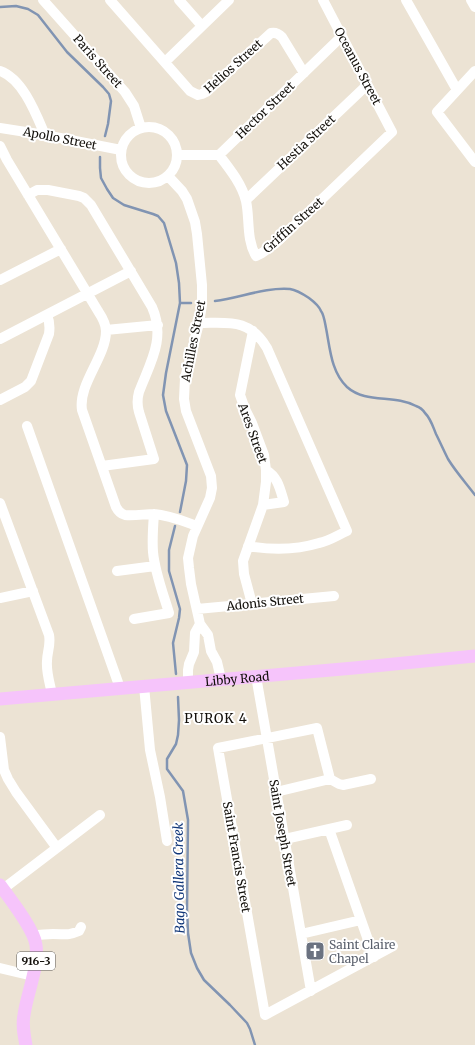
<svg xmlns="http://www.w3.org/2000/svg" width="475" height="1045" viewBox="0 0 475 1045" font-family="Merriweather,serif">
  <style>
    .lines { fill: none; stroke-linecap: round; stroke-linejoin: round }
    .stream { stroke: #8194b2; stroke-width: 2.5 }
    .minor { stroke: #fff; stroke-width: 10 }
    .major { stroke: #f6c4fb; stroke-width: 13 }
    .labels { text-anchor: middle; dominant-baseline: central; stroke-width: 4; stroke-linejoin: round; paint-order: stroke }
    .shield { fill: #fff; stroke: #5a5854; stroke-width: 1 }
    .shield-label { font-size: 11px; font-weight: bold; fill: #13100b }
    .street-label { font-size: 12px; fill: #13100b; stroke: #fff }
    .worship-label { font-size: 12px; fill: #5b616d; stroke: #fff; text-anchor: start }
    .neighbourhood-label { font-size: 13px; letter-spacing: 1px; fill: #13100b; stroke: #fff }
    .water-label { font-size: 13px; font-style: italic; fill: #103678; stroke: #fff }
  </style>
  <rect width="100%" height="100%" fill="#ece3d4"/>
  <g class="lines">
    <path class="stream" d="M0 7 16 6 28 9 38 15 67 52 103 87 109 94 111 101 108 124 105 136
      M100 157V168L101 178 107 189 113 198 124 205 153 214 158 216 164 223 176 263 179 283 180 303 166 373 163 395 166 411 187 465 186 481 180 512
      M215 301C240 298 265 287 290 289 297 290 303 294 309 298 313 301 319 306 321 311 324 315 325 323 326 328 330 348 331 372 347 387 366 404 394 394 416 406 419 407 423 410 425 413 431 419 433 427 436 434 440 442 444 451 448 459 456 472 466 483 475 495
      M180 303H191
      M175 526 169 550V571L180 609 179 618 173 643 176 674
      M178 697 179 720 178 735 176 744 167 759V769L183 791 188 820 187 909 188 933 191 953 197 968 204 980 230 1005 247 1023 250 1029 255 1045"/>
    <path class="minor" d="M43 0 125 92 134 106 141 128
      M110 0 190 91 198 95 202 94 206 92 271 33C276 32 279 34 282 37L304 73
      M179 0 202 26
      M406 0 457 90
      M471 0 475 7
      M165 62 229 0
      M0 71C23 79 36 114 45 135
      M475 71 437 112 475 162
      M121 155a28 28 0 1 1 56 0a28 28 0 1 1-56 0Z
      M0 128 45 135 121 150
      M0 146 7 160 98 311C102 317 106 324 106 331 106 357 78 384 82 410L116 507C118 511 121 514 125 515 134 516 145 514 154 514 169 515 183 521 197 526
      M177 155H219L342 36
      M219 155C229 168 242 184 246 201 250 219 246 239 256 256L262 253 276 243 392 132 323 0
      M168 176 182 191 187 199 195 222 197 234 202 285V305L199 323 185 378 184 399 186 411 211 476 212 488 210 498 193 536 188 558 189 568 191 584 200 624 208 635 211 651 217 662 221 679
      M28 195 37 190H48L79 196 84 198 91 205 152 307C166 339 150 363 139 392 137 399 137 405 139 412L154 459 102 466
      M246 200 367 85
      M0 280 61 249
      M199 323C229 323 249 318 267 348L347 531C338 535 329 541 319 543 296 550 271 550 248 546
      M106 330 158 325
      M0 339 131 271
      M0 400 25 387 31 381 49 334C50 327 50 322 47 315
      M27 426 120 688
      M0 503 49 635C51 645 47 652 47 661 46 672 50 684 52 694
      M263 505 284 502C280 489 278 477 266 470
      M117 571 155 566
      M0 598 33 591
      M252 604 244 574 243 561 263 505 266 482V470L264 455 252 423 245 409 240 395 253 331
      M197 609 334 596
      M134 619 169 613C163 593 155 573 153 552 152 539 153 527 154 514
      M256 676 311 991
      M188 682V670L189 664 194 652 195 633 200 624
      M144 686 150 750 160 797 167 841
      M0 737 4 770 8 779 16 792 57 848
      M330 779 317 728 218 748 265 1015 393 946
      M330 779 339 784 343 785 371 779
      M276 792 330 779
      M329 829 374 957
      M285 839 347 825
      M3 889 100 815
      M301 934 361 920
      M33 935C40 935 47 934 53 934 66 934 67 936 79 931L81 927
      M0 968 33 976"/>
    <g class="major">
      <path id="s1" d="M0 699 354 668 475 656"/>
      <path d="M0 885C10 899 34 929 36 945 39 967 27 993 24 1015 22 1025 24 1035 26 1045"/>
    </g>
  </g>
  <defs>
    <symbol id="church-square" viewBox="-11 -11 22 22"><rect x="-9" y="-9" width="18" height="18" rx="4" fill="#6b7280" stroke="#fff"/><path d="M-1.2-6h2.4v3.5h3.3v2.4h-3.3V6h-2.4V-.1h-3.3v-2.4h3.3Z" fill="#fff"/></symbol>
  </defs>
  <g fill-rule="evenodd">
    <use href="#church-square" x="304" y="940" width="22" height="22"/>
  </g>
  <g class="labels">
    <rect class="shield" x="17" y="952" width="38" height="18" rx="3"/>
    <g class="shield-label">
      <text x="36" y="961">916-3</text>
    </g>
    <g class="street-label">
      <text transform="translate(98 61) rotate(48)">Paris Street</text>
      <text transform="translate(233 66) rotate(-42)">Helios Street</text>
      <text transform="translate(358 66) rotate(62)">Oceanus Street</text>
      <text transform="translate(265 110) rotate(-44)">Hector Street</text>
      <text transform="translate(60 138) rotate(11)">Apollo Street</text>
      <text transform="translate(306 142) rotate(-43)">Hestia Street</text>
      <text transform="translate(293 225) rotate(-42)">Griffin Street</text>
      <text transform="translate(193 341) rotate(-79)">Achilles Street</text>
      <text transform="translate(253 433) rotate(70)">Ares Street</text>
      <text transform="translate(265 602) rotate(-6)">Adonis Street</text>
      <text stroke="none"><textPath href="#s1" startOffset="238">Libby Road</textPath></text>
      <text transform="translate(283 833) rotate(80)">Saint Joseph Street</text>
      <text transform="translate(237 857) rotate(80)">Saint Francis Street</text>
    </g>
    <g class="worship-label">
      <text x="329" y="944">Saint Claire<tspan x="329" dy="14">Chapel</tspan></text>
    </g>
    <g class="neighbourhood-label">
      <text x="216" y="718">PUROK 4</text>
    </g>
    <g class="water-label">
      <text transform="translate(179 878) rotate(-91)">Bago Gallera Creek</text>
    </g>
  </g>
</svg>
